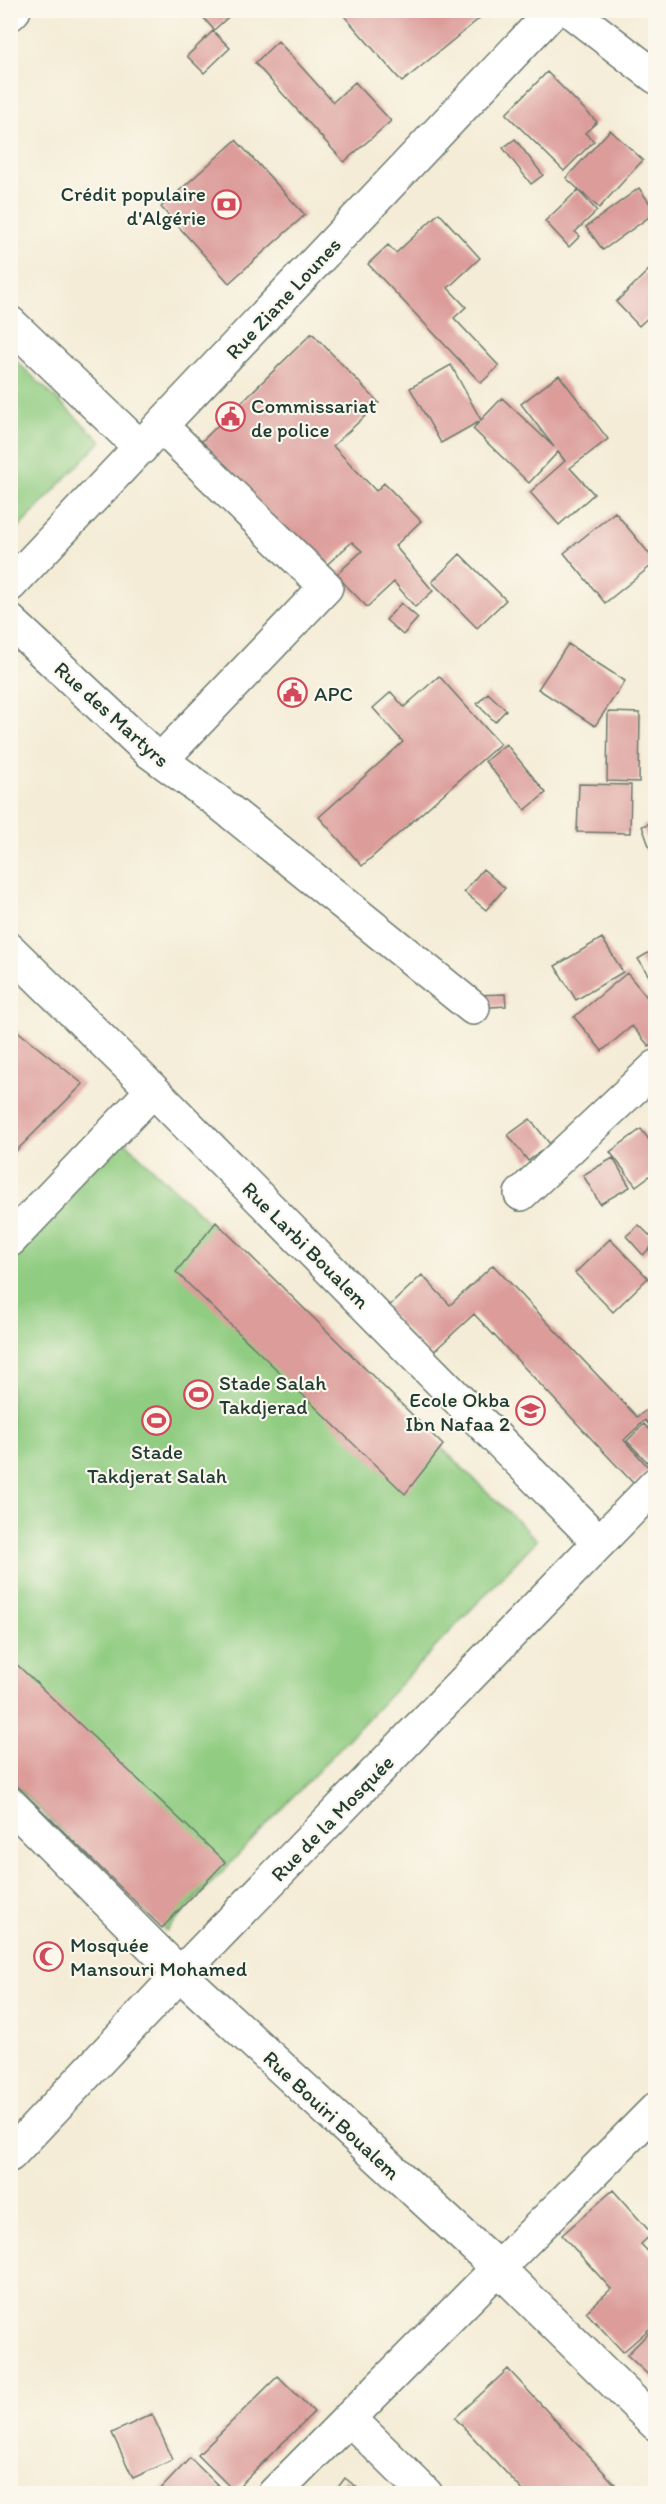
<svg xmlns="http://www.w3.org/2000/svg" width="666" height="2504" viewBox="0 0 666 2504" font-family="Itim,sans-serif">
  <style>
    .green { fill: #90cc81; stroke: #58845a; stroke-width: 1.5 }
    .building { fill: #dc9c9a }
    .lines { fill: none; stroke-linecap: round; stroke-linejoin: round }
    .minor-casing { stroke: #6a7a6d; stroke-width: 36 }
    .secondary-casing { stroke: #6a7a6d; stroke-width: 36 }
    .primary-casing { stroke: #6a7a6d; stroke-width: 36 }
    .minor { stroke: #fff; stroke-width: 33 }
    .secondary { stroke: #fff; stroke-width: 33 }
    .primary { stroke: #fff; stroke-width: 33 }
    .labels { text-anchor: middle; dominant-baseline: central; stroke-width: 4.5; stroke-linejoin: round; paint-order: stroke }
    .poi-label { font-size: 21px; fill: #1f3d34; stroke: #fbf7ec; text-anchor: start }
    .street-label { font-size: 21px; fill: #1f3d34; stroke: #fbf7ec }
  </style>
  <rect width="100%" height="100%" fill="#fbf7ec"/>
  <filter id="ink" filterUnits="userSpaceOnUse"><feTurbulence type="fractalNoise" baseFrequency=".0167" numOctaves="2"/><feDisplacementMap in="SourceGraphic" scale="12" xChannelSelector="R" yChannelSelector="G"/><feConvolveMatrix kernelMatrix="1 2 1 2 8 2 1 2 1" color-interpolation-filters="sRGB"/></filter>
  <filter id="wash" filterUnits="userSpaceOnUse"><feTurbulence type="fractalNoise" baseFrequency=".008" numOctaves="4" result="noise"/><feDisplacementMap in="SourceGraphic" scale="24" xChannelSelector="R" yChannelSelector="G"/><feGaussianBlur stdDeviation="1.35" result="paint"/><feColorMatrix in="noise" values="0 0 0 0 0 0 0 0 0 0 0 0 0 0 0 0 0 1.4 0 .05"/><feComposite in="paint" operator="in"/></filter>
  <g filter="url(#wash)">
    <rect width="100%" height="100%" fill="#f4ecd6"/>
    <path class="green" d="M10 355 101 441 11 536H10Z
      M119 1136 537 1540 166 1931 11 1782V1248Z"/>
    <g id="blocks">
      <path class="building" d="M197 10H236L214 30Z
        M339 10H483L486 13 402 82Z
        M213 31 230 48 204 73 187 56Z
        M278 41 333 102 355 82 391 121 344 162 255 63Z
        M547 72 597 122 585 133 594 141 564 171 506 114Z
        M610 130 643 160 599 208 566 178Z
        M515 139 543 175 531 184 503 148Z
        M236 140 305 215 229 283 161 207Z
        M639 188 656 212 603 250 586 227Z
        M578 190 597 211 575 232 580 236 569 247 545 221Z
        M439 213 480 258 448 288 466 307 454 318 499 366 481 383 368 264 388 245 396 253Z
        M656 263V310L639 326 616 302Z
        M312 333 379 403 333 446 376 491 384 483 421 521 395 546 433 591 415 607 394 582 367 607 336 575 362 551 352 542 322 569 201 442Z
        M451 365 481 420 502 398 554 447 521 404 559 375 608 439 570 468 594 494 559 525 530 492 565 461 558 452 529 483 473 429 480 421 441 443 410 388Z
        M615 512 656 562 605 603 564 553Z
        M460 554 506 600 477 628 432 582Z
        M401 603 418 618 403 635 386 620Z
        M568 644 625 681 595 726 538 689Z
        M439 676 500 744 362 866 319 817 403 742 373 708 391 692 404 707Z
        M488 693 506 710 495 722 477 704Z
        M608 712 640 713 639 782 607 781Z
        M506 744 546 793 525 810 485 761Z
        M579 784 631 785 630 833 577 832Z
        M656 821V863H655L642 826Z
        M483 869 505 888 486 910 464 892Z
        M602 938 623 972 576 1000 555 966Z
        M656 948V987L638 959Z
        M627 973 656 1008V1041L649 1046 632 1026 602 1051 574 1017Z
        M505 994 506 1006 477 1008 476 995Z
        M10 1025 83 1084 10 1157Z
        M530 1119 550 1144 528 1161 508 1135Z
        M641 1129 656 1149V1171L636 1186 610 1152Z
        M613 1158 630 1187 600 1204 583 1175Z
        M216 1222 443 1445 405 1494 176 1272Z
        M639 1225 656 1242 643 1255 626 1236Z
        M610 1239 648 1278 613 1312 575 1273Z
        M493 1265 637 1417 656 1403V1432L645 1420 624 1440 650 1469 634 1484 474 1314 430 1355 386 1309 422 1275 450 1305Z
        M644 1424 656 1436V1463L652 1467 627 1441Z
        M10 1658 225 1862 162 1928 10 1779Z
        M613 2190 652 2234 641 2244 656 2260V2323L623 2352 586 2312 611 2289 562 2235Z
        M656 2325V2382L627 2355Z
        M508 2369 624 2494H526L455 2418Z
        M278 2376 314 2412 234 2491 198 2455Z
        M152 2414 173 2460 133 2478 112 2433Z
        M190 2458 227 2494H156Z
        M345 2478 365 2494H333Z"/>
    </g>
  </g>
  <g filter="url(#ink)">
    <use href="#blocks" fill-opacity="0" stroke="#6a7a6d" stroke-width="1.5"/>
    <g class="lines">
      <defs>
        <path id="minor" d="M569 10 656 77
          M10 323 141 448
          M10 585 554 10
          M10 621 150 752 217 801 473 1008
          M161 760 326 587 161 426
          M10 950 153 1090 599 1542
          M521 1194 656 1067
          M10 1240 153 1090
          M10 2155 180 1974 656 1484
          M349 2418 426 2494
          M274 2494 656 2109"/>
        <path id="secondary" d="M10 1804 180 1974 498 2268 656 2424"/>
        <path id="primary" d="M10 14 14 10"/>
      </defs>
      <use href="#minor" class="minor-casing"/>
      <use href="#secondary" class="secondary-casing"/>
      <use href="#primary" class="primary-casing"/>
      <use href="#minor" class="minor"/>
      <use href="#secondary" class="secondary"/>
      <use href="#primary" class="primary"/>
    </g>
  </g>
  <defs>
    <symbol id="bank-ring" viewBox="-11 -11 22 22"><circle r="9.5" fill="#fbf7ec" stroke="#d1495b" stroke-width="1.5"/><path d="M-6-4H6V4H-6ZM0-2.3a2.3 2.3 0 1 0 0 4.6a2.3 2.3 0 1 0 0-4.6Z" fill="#d1495b"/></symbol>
    <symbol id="civic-ring" viewBox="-11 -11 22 22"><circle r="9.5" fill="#fbf7ec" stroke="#d1495b" stroke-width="1.5"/><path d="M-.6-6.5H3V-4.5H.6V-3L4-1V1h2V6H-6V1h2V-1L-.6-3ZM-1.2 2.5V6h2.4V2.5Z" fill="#d1495b"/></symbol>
    <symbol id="stadium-ring" viewBox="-11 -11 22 22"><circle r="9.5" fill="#fbf7ec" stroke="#d1495b" stroke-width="1.5"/><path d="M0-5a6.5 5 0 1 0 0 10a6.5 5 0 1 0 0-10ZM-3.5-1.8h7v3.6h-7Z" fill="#d1495b"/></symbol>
    <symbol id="school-ring" viewBox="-11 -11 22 22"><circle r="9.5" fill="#fbf7ec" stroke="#d1495b" stroke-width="1.5"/><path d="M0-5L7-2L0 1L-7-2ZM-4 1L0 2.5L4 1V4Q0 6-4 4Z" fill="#d1495b"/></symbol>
    <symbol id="mosque-ring" viewBox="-11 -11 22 22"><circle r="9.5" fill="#fbf7ec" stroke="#d1495b" stroke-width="1.5"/><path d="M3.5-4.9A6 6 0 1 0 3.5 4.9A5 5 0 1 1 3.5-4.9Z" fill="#d1495b"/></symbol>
  </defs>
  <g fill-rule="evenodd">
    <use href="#bank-ring" x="210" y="188" width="33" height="33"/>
    <use href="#civic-ring" x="214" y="400" width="33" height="33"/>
    <use href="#civic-ring" x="276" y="676" width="33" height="33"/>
    <use href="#stadium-ring" x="182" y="1378" width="33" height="33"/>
    <use href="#school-ring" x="514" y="1394" width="33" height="33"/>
    <use href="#stadium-ring" x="140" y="1404" width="33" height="33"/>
    <use href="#mosque-ring" x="32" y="1940" width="33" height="33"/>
  </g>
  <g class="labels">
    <g class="poi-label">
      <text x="206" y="193" text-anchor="end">Crédit populaire<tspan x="206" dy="24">d'Algérie</tspan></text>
      <text x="251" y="405">Commissariat<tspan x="251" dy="24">de police</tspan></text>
      <text x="314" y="693">APC</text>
      <text x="219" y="1382">Stade Salah<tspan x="219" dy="24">Takdjerad</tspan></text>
      <text x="510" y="1399" text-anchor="end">Ecole Okba<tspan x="510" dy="24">Ibn Nafaa 2</tspan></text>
      <text x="157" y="1451" text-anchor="middle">Stade<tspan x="157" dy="24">Takdjerat Salah</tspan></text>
      <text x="70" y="1944">Mosquée<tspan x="70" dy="24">Mansouri Mohamed</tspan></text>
    </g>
    <g class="street-label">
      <text transform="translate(283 298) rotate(-47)">Rue Ziane Lounes</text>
      <text transform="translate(112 714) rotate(42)">Rue des Martyrs</text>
      <text transform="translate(306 1245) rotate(45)">Rue Larbi Boualem</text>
      <text transform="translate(332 1818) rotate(-46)">Rue de la Mosquée</text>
      <text transform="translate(332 2115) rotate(43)">Rue Bouiri Boualem</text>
    </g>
  </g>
  <rect width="666" height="2504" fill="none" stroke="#fbf7ec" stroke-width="36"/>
</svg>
